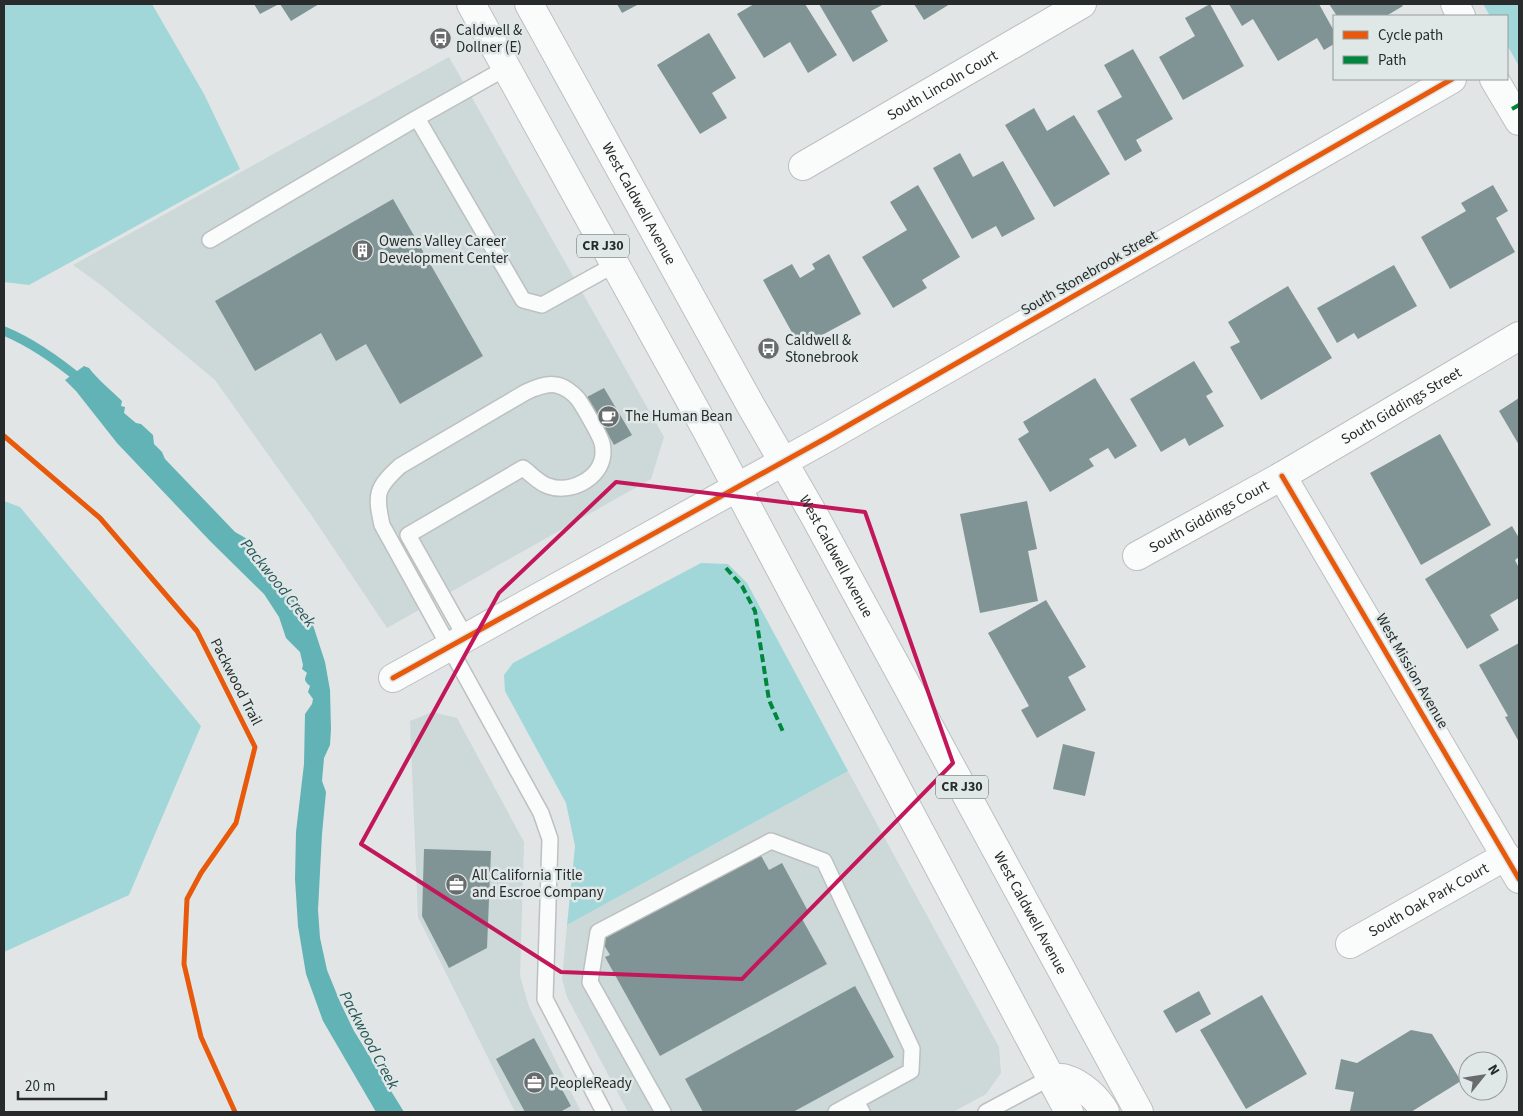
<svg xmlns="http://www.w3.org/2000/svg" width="1523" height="1116" viewBox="0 0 1523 1116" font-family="'Source Sans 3',sans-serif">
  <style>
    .built { fill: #cdd8d8 }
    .green { fill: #a1d7d9 }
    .water { fill: #62b3b6 }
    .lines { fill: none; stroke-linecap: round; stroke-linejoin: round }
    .stream { stroke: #62b3b6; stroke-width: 9 }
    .building { fill: #819495 }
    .lane-casing { stroke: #bdc0c0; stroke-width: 18 }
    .street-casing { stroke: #bdc0c0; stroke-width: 30 }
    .primary-casing { stroke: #bdc0c0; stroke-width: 30 }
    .lane { stroke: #fafbfb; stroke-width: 15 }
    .street { stroke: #fafbfb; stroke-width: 28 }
    .primary { stroke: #fafbfb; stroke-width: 28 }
    .quiet { stroke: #00873e; stroke-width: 4; stroke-dasharray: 8 4; stroke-linecap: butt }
    .cycleway-casing { stroke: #dfe7e7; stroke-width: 8 }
    .cycleway { stroke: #e8590c; stroke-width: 5 }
    .marked { fill: none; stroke: #c2185b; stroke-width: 4; stroke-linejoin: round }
    .labels { text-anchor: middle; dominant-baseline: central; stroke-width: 5; stroke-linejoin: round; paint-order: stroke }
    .shield { fill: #dfe7e7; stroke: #5f6363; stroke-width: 1 }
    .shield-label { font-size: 14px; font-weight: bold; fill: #282b2b }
    .poi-label { font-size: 15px; fill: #282b2b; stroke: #dfe7e7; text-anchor: start }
    .street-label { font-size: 15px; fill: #282b2b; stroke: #dfe7e7 }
    .water-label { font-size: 16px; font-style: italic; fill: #255456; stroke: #dfe7e7 }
  </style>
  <rect width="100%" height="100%" fill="#e1e5e5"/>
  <path class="built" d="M449 57 664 437 651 479 387 628 312 516 215 380 101 285 73 265Z
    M432 712 457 718 524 842 520 976 529 1007 581 1112H515L418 917 410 721Z
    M848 771 999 1047 1001 1073 986 1094 953 1112H628L567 997 562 979 567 925Z"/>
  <path class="green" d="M4 4H152L204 94 240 169 29 285 4 282Z
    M1483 4H1519V66L1507 45V16H1490Z
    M4 501 20 507 201 726 129 895 4 952Z
    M701 563 728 564 747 583 848 771 567 925 575 846 566 803 505 691 504 675 513 663Z"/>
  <path class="water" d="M84 366 89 368C99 381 111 390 122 401L121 406 125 407 124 413 136 423 141 424 153 435 154 444 162 452 165 459 235 532 249 540 244 545 285 591 296 596 312 622 325 662 330 690 331 729 330 745 324 758 322 781 326 792 322 834 318 910 320 938 327 970 340 1002 354 1031 404 1112H376L323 1021 306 974 298 926 295 879 296 832 304 764 305 714 312 704 313 699 308 692 310 686C304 681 304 680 307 673L302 669 303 665 300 652 286 638 279 617 264 594 211 542 117 443 76 391 65 380Z"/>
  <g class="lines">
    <path class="stream" d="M4 331C33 343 58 361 82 381"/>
  </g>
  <path class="building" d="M254 4H279L260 14Z
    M280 4H319L291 21Z
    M617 4H639L622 13Z
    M754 4H805L837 55 808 73 790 42 764 58 737 14Z
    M819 4H884L871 11 888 41 853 62Z
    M914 4H950L924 20Z
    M1210 4 1244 66 1183 100 1159 57 1195 36 1185 18Z
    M1229 4H1319L1334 31V44L1324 50 1317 38 1278 61 1253 19 1242 26Z
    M1329 4H1401L1403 6 1386 16H1337Z
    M709 33 736 78 712 93 727 118 700 134 657 65Z
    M1133 49 1173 119 1136 140 1142 151 1125 161 1097 111 1122 97 1104 65Z
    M1034 108 1047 131 1074 115 1110 174 1054 207 1005 125Z
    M960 153 973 177 1003 161 1035 219 1002 237 996 226 972 239 933 168Z
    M918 185 960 257 922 280 927 288 893 308 862 257 907 230 890 202Z
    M1493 185 1508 211 1496 218 1515 252 1450 289 1421 237 1466 211 1461 203Z
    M393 199 483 356 400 404 366 344 336 361 321 333 255 371 215 301Z
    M829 254 861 314 800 347 763 280 792 264 800 278 815 269 812 264Z
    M1394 265 1417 306 1358 339 1354 333 1337 343 1317 308Z
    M1288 286 1332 358 1261 400 1230 347 1240 342 1228 322Z
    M1194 361 1213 392 1206 396 1224 426 1189 446 1185 438 1161 452 1130 399Z
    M1095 378 1137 446 1115 459 1108 448 1089 459 1094 466 1050 492 1018 439 1029 432 1023 422Z
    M604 388 632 435 614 445 587 397Z
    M1519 398V445L1499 411Z
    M1440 434 1491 525 1421 565 1370 473Z
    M1027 501 1037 549 1028 551 1038 601 980 613 960 514Z
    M1512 526 1519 538V557L1515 560 1519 568V598L1490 615 1499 630 1467 649 1425 579Z
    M1046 600 1086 667 1068 677 1086 710 1037 738 1021 710 1029 706 988 633Z
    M1519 643V742L1505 717 1508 716 1479 665Z
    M1063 744 1095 752 1085 796 1053 789Z
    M424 849 491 851 487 948 449 968 422 916Z
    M759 852 769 870 782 863 809 913 801 917 827 964 660 1056 605 957 610 955 601 940Z
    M855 986 894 1057 793 1112H703L685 1079Z
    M1199 991 1211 1014 1176 1033 1163 1011Z
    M1262 995 1307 1074 1246 1109 1200 1030Z
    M1411 1030 1432 1034 1461 1081 1411 1112H1348L1350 1111 1354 1092 1335 1089 1341 1059 1357 1063Z
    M534 1038 571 1106 560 1112H525L496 1059Z"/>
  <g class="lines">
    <defs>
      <path id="lane" d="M506 68 417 118 523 300 542 305 614 265
        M210 240 417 118
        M466 638 408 535 523 468C531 474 539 483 548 486 570 494 601 479 603 454 603 451 603 446 602 443 600 435 583 406 578 399 573 393 564 386 556 385 546 383 535 388 526 392L400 466C376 488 375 494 382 525L541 813 550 839 545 999 604 1112
        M663 1112 590 982 598 932 771 841 824 861 912 1049 911 1071 856 1101 862 1112
        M836 1112 856 1101
        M986 1112 1050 1078"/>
      <g id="street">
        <path d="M1455 4 1461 16"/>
        <path d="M1494 79 1519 121"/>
        <path id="s1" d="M803 166 1082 4"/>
        <path d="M1282 476 1519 879"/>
        <path id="s2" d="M1137 556 1282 476 1519 336"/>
        <path d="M393 678 828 437 1452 79"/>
        <path id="s3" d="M1350 944 1506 856"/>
      </g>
      <g id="primary">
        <path d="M471 4 707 431 1069 1112"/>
        <path id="s4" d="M529 4 751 406 814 515 1139 1112"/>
        <path d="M1050 1078C1055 1078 1061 1077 1066 1079 1081 1083 1098 1099 1105 1112"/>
      </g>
    </defs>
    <use href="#lane" class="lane-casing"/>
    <use href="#street" class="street-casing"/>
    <use href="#primary" class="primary-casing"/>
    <use href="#lane" class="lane"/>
    <use href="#street" class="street"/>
    <use href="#primary" class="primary"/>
    <path class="quiet" d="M1512 109 1519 105
      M726 568 742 586 755 611 769 700 784 734"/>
    <defs>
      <path id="cycleway" d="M4 436 100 518 197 631 255 747 236 823 201 873 187 899 184 964 201 1037 235 1112
        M1282 476 1519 879
        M393 678 828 437 1452 79"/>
    </defs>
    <use href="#cycleway" class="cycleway-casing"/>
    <use href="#cycleway" class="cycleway"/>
  </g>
  <path class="marked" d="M616 482 865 512 953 763 742 979 561 972 361 844 499 593Z"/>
  <defs>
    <symbol id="bus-disc" viewBox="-11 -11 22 22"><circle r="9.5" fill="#696c6c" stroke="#dfe7e7"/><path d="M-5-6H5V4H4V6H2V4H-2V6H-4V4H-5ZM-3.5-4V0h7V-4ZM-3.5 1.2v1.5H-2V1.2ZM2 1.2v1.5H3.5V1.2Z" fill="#fff"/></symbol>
    <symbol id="building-disc" viewBox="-11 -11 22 22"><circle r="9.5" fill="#696c6c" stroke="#dfe7e7"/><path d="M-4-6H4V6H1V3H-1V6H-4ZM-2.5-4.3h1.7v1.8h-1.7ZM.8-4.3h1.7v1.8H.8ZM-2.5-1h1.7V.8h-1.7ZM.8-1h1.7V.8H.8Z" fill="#fff"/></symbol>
    <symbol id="cafe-disc" viewBox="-11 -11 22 22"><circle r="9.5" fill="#696c6c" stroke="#dfe7e7"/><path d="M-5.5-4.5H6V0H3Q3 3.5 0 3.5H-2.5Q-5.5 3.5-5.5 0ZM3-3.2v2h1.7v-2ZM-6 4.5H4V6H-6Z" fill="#fff"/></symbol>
    <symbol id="office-disc" viewBox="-11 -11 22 22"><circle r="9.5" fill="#696c6c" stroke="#dfe7e7"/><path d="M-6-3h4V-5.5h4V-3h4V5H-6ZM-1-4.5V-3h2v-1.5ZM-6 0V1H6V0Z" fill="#fff"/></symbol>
  </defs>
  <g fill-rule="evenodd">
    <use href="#bus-disc" x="428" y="26" width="25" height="25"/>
    <use href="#building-disc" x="350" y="238" width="25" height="25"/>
    <use href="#bus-disc" x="756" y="336" width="25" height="25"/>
    <use href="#cafe-disc" x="596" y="404" width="25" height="25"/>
    <use href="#office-disc" x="444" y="872" width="25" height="25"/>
    <use href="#office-disc" x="522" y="1070" width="25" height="25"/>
  </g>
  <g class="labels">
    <g class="shield">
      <rect x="577" y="234.5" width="52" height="23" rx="4"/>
      <rect x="936" y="775.5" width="52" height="23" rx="4"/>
    </g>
    <g class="shield-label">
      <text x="603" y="246">CR J30</text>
      <text x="962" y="787">CR J30</text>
    </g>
    <g class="poi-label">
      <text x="456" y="30">Caldwell &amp;<tspan x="456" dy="17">Dollner (E)</tspan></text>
      <text x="379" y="241">Owens Valley Career<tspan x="379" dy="17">Development Center</tspan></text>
      <text x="785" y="340">Caldwell &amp;<tspan x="785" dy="17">Stonebrook</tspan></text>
      <text x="625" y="416">The Human Bean</text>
      <text x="472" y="875">All California Title<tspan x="472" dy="17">and Escroe Company</tspan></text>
      <text x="550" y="1083">PeopleReady</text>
    </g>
    <g class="street-label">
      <text stroke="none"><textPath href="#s1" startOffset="161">South Lincoln Court</textPath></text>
      <text stroke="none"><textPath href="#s4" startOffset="228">West Caldwell Avenue</textPath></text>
      <text transform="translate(1089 273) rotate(-30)">South Stonebrook Street</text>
      <text stroke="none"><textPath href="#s2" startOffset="304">South Giddings Street</textPath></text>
      <text stroke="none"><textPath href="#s2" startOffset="82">South Giddings Court</textPath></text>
      <text stroke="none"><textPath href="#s4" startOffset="632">West Caldwell Avenue</textPath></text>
      <text transform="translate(1412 671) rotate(60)">West Mission Avenue</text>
      <text transform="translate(236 682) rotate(63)">Packwood Trail</text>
      <text stroke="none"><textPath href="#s3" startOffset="90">South Oak Park Court</textPath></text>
      <text stroke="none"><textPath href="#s4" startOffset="1038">West Caldwell Avenue</textPath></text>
    </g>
    <g class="water-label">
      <text transform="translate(278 583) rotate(51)">Packwood Creek</text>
      <text transform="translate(369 1040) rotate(62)">Packwood Creek</text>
    </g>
  </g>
  <rect width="1523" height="1116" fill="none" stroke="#282b2b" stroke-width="10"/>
  <rect x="1333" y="15" width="175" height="65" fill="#dfe7e7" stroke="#969c9c"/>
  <rect x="1343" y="31" width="25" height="8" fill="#e8590c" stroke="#969c9c"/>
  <text x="1378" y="40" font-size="15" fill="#282b2b">Cycle path</text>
  <rect x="1343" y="56" width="25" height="8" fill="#00873e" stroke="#969c9c"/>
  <text x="1378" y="65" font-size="15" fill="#282b2b">Path</text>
  <g transform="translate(1483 1076) rotate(60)"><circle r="24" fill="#dfe7e7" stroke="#969c9c"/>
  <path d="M0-4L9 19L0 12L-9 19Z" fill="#696c6c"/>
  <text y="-8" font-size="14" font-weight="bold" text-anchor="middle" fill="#282b2b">N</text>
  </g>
  <path d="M18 1091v8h88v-8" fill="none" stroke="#282b2b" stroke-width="2.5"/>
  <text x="25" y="1091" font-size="15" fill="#282b2b" stroke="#dfe7e7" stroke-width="4" paint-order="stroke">20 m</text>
</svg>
